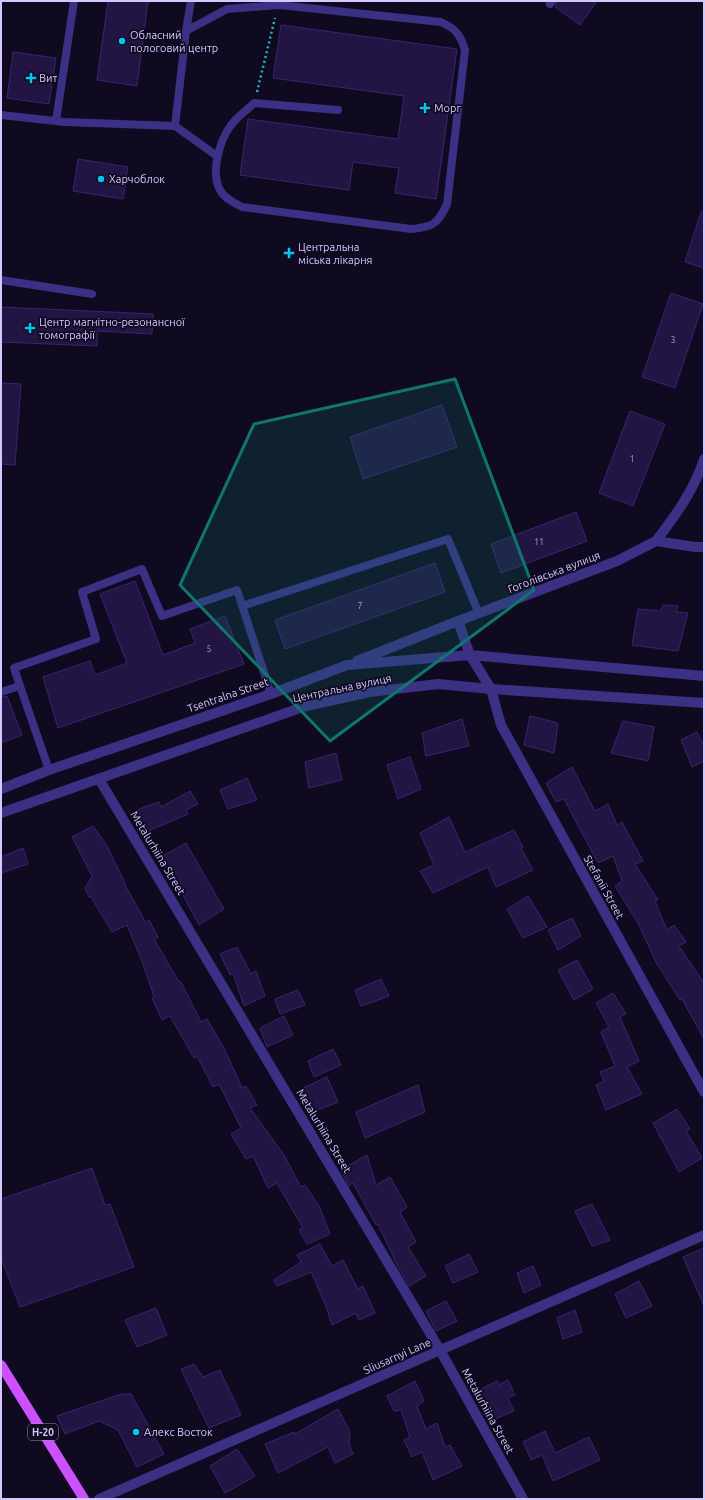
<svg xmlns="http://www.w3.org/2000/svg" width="705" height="1500" viewBox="0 0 705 1500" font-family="Ubuntu,sans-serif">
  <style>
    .building { fill: #221443; stroke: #3a2472 }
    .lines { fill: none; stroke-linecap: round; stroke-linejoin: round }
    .path { stroke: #20b8bc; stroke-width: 2.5; stroke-dasharray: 2 3; stroke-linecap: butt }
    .service { stroke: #3a3084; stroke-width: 8 }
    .minor { stroke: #3a3084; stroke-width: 10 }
    .primary { stroke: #cd50ff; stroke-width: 10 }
    .marked { fill: #0f766e; fill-opacity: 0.2; stroke: #0f766e; stroke-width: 3; stroke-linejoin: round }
    .poi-dot { fill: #00c7f4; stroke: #100a20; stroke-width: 1.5 }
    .labels { text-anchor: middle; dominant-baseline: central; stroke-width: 3.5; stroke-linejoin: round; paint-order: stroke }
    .number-label { font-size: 9px; fill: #a89cd0 }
    .shield { fill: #100a20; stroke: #9990bc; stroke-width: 1 }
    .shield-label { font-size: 10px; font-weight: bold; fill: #d4c9ff }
    .poi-label { font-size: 11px; fill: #d4c9ff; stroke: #100a20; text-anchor: start }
    .street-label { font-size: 11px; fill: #d4c9ff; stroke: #100a20 }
  </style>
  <rect width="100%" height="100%" fill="#100a20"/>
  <path class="building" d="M108 1H148L137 86 97 80Z
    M557 1H597L580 25 555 7Z
    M281 25 457 49 436 199 395 193 399 168 353 162 349 190 240 175 248 119 398 139 404 96 273 78Z
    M13 52 56 58 49 104 7 98Z
    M78 159 128 167 123 199 73 191Z
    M701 212H704V268L685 262Z
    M671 293 703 304 675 388 642 377Z
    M1 307 153 314 152 334 97 331V346L1 342Z
    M1 383 21 384 15 465 1 464Z
    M442 405 457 447 363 479 350 437Z
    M630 411 665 424 633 506 599 493Z
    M576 512 587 541 501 573 491 544Z
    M435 563 445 592 285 649 275 620Z
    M135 581 163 655 195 643 190 629 225 616 244 664 58 728 43 677 90 661 95 675 127 663 100 594Z
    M663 605 678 606 676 612 688 613 678 651 632 645 638 609 661 611Z
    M7 696 22 735 1 743V697Z
    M530 716 558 723 554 753 524 745Z
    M462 719 469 746 426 756 422 733Z
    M623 721 654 727 648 761 611 753Z
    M697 732 704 746V761L692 767 681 740Z
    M336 753 342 780 309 788 305 762Z
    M410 757 421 789 398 799 387 765Z
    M572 767 595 811 608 804 617 825 622 822 643 861 635 864 658 900 655 901 667 930 674 925 686 942 679 946 704 983V1039L682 999 680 1000 657 964 638 923 615 886 622 881 613 856 598 863 564 799 556 802 546 783Z
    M247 778 257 800 228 809 220 790Z
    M190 791 198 804 186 810 188 814 146 832 137 810 159 802 161 807Z
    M449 817 465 852 514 830 523 847 521 848 533 870 496 887 488 867 433 893 420 871 434 865 420 833Z
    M93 826 106 844 125 883H124L146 923 149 920 158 937 154 939 179 982H181L201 1022 207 1019 225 1050 242 1088 246 1086 257 1105 250 1108 284 1155 301 1187 305 1185 319 1206 330 1234 307 1244 299 1230 303 1228 277 1183 268 1188 253 1156 246 1159 231 1134 241 1128 219 1084 213 1087 197 1056 194 1058 170 1016 162 1020 152 998 154 996 142 961 127 925 112 932 91 897H89L85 888 92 876 72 837Z
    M186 843 224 909 199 925 177 884 173 886 159 858Z
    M23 848 28 864 1 873V857Z
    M528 896 547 927 523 938 507 909Z
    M572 918 581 936 558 950 548 930Z
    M237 947 251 974 256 971 265 996 244 1006 233 973 230 975 220 954Z
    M577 960 593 989 574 1000 558 970Z
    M381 979 389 996 361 1006 355 990Z
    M298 990 305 1005 280 1014 275 999Z
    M613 993 626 1014 620 1017 639 1061 627 1067 642 1094 606 1110 596 1085 604 1081 600 1072 615 1066 601 1032 609 1027 596 1003Z
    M284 1016 293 1035 267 1047 260 1028Z
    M333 1049 341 1065 314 1077 308 1061Z
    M327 1077 338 1102 308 1114 299 1090Z
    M418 1085 425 1112 365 1138 356 1112Z
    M677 1109 690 1129 686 1131 702 1158 679 1172 653 1123Z
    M367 1155 376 1185 390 1177 407 1207 400 1212 416 1242 408 1247 426 1276 409 1286 398 1267 378 1224 376 1225 353 1183 349 1186 341 1170Z
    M92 1168 105 1205 110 1204 134 1267 20 1307 1 1258V1199Z
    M592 1204 610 1240 592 1246 575 1211Z
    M320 1244 332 1266 343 1260 358 1289 363 1286 375 1313 359 1320 356 1313 332 1325 326 1306 311 1272 277 1286 274 1280 301 1262 297 1255Z
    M704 1248V1306L683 1257Z
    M469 1254 478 1272 453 1283 445 1266Z
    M533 1266 541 1285 524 1293 517 1273Z
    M639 1281 652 1306 626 1318 615 1294Z
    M446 1301 457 1321 436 1331 426 1311Z
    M156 1308 167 1335 137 1347 125 1320Z
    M575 1310 582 1332 563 1339 557 1318Z
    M194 1364 203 1377 220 1370 241 1415 209 1428 181 1369Z
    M508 1380 515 1395 508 1398 514 1411 488 1422 473 1393 497 1381 499 1385Z
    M415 1381 424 1401 417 1406 426 1429 437 1423 445 1447 450 1445 462 1466 433 1480 422 1452 412 1457 404 1440 410 1437 401 1410 394 1411 387 1396Z
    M121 1394H131L164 1454 137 1467 118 1430 99 1421 65 1434 57 1416Z
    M338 1409 350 1432 349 1444 353 1454 335 1463 328 1447 278 1473 265 1444 294 1432 295 1434Z
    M545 1431 555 1453 589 1437 600 1460 553 1481 542 1455 531 1460 523 1442Z
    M237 1449 255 1476 225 1493 210 1466Z"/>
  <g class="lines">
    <path class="path" d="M257 92 275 18"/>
    <path class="service" d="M550 4 552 1
      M186 31 191 1
      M1 115 65 122 175 126 217 156
      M56 121 74 1
      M175 126 186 31 227 9 279 5 441 22C456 29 460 34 465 50L447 204C438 224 433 227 411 229L242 207C234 203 224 198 220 190 210 172 220 140 231 125 237 117 247 110 254 103L338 110
      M1 280 92 294
      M242 606 448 539 479 614
      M20 686 49 770
      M1 692 20 686 14 668 96 639 82 592 142 569 162 616 237 590 271 694"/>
    <path class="minor" d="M656 541C675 516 695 489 704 459
      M704 547H695L656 541 617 561 458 621 470 655 491 689 501 725 704 1092
      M357 661 458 621
      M99 779 440 1350 523 1499
      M1 789 49 770 271 694 347 665 470 655 704 676
      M1 813 306 706 370 692 438 684 491 689 704 703
      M99 1499 704 1235"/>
    <path class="primary" d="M1 1365 84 1499"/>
  </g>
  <path class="marked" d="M455 379 534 590 330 741 180 585 254 424Z"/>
  <g class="poi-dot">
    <circle cx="122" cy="41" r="4"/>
    <path d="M29 72h4v4h4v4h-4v4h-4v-4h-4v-4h4z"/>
    <path d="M423 102h4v4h4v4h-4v4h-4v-4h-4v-4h4z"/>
    <circle cx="101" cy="179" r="4"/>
    <path d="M287 247h4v4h4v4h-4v4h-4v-4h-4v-4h4z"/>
    <path d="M28 322h4v4h4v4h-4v4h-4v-4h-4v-4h4z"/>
    <circle cx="136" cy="1432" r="4"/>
  </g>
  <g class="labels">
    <g class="number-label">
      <text x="673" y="340">3</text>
      <text x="632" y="459">1</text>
      <text x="539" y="542">11</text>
      <text x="360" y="606">7</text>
      <text x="209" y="649">5</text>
    </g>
    <rect class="shield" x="28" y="1424" width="30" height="16" rx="3"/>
    <g class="shield-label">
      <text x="43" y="1432">Н-20</text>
    </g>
    <g class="poi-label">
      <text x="130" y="35">Обласний<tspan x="130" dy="13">пологовий центр</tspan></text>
      <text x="39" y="78">Вит</text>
      <text x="434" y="108">Морг</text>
      <text x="109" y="179">Харчоблок</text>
      <text x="298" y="247">Центральна<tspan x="298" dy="13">міська лікарня</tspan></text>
      <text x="39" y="322">Центр магнітно-резонансної<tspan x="39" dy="13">томографії</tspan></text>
      <text x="144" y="1432">Алекс Восток</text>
    </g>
    <g class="street-label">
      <text transform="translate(554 572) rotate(-21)">Гоголівська вулиця</text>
      <text transform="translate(342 688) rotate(-12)">Центральна вулиця</text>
      <text transform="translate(228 695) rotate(-19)">Tsentralna Street</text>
      <text transform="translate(158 853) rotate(59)">Metalurhiina Street</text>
      <text transform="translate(604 887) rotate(61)">Stefanii Street</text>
      <text transform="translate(324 1131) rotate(59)">Metalurhiina Street</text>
      <text transform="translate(397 1356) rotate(-24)">Sliusarnyi Lane</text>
      <text transform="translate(488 1411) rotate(61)">Metalurhiina Street</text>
    </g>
  </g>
  <rect width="705" height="1500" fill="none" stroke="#d4c9ff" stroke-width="4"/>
</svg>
